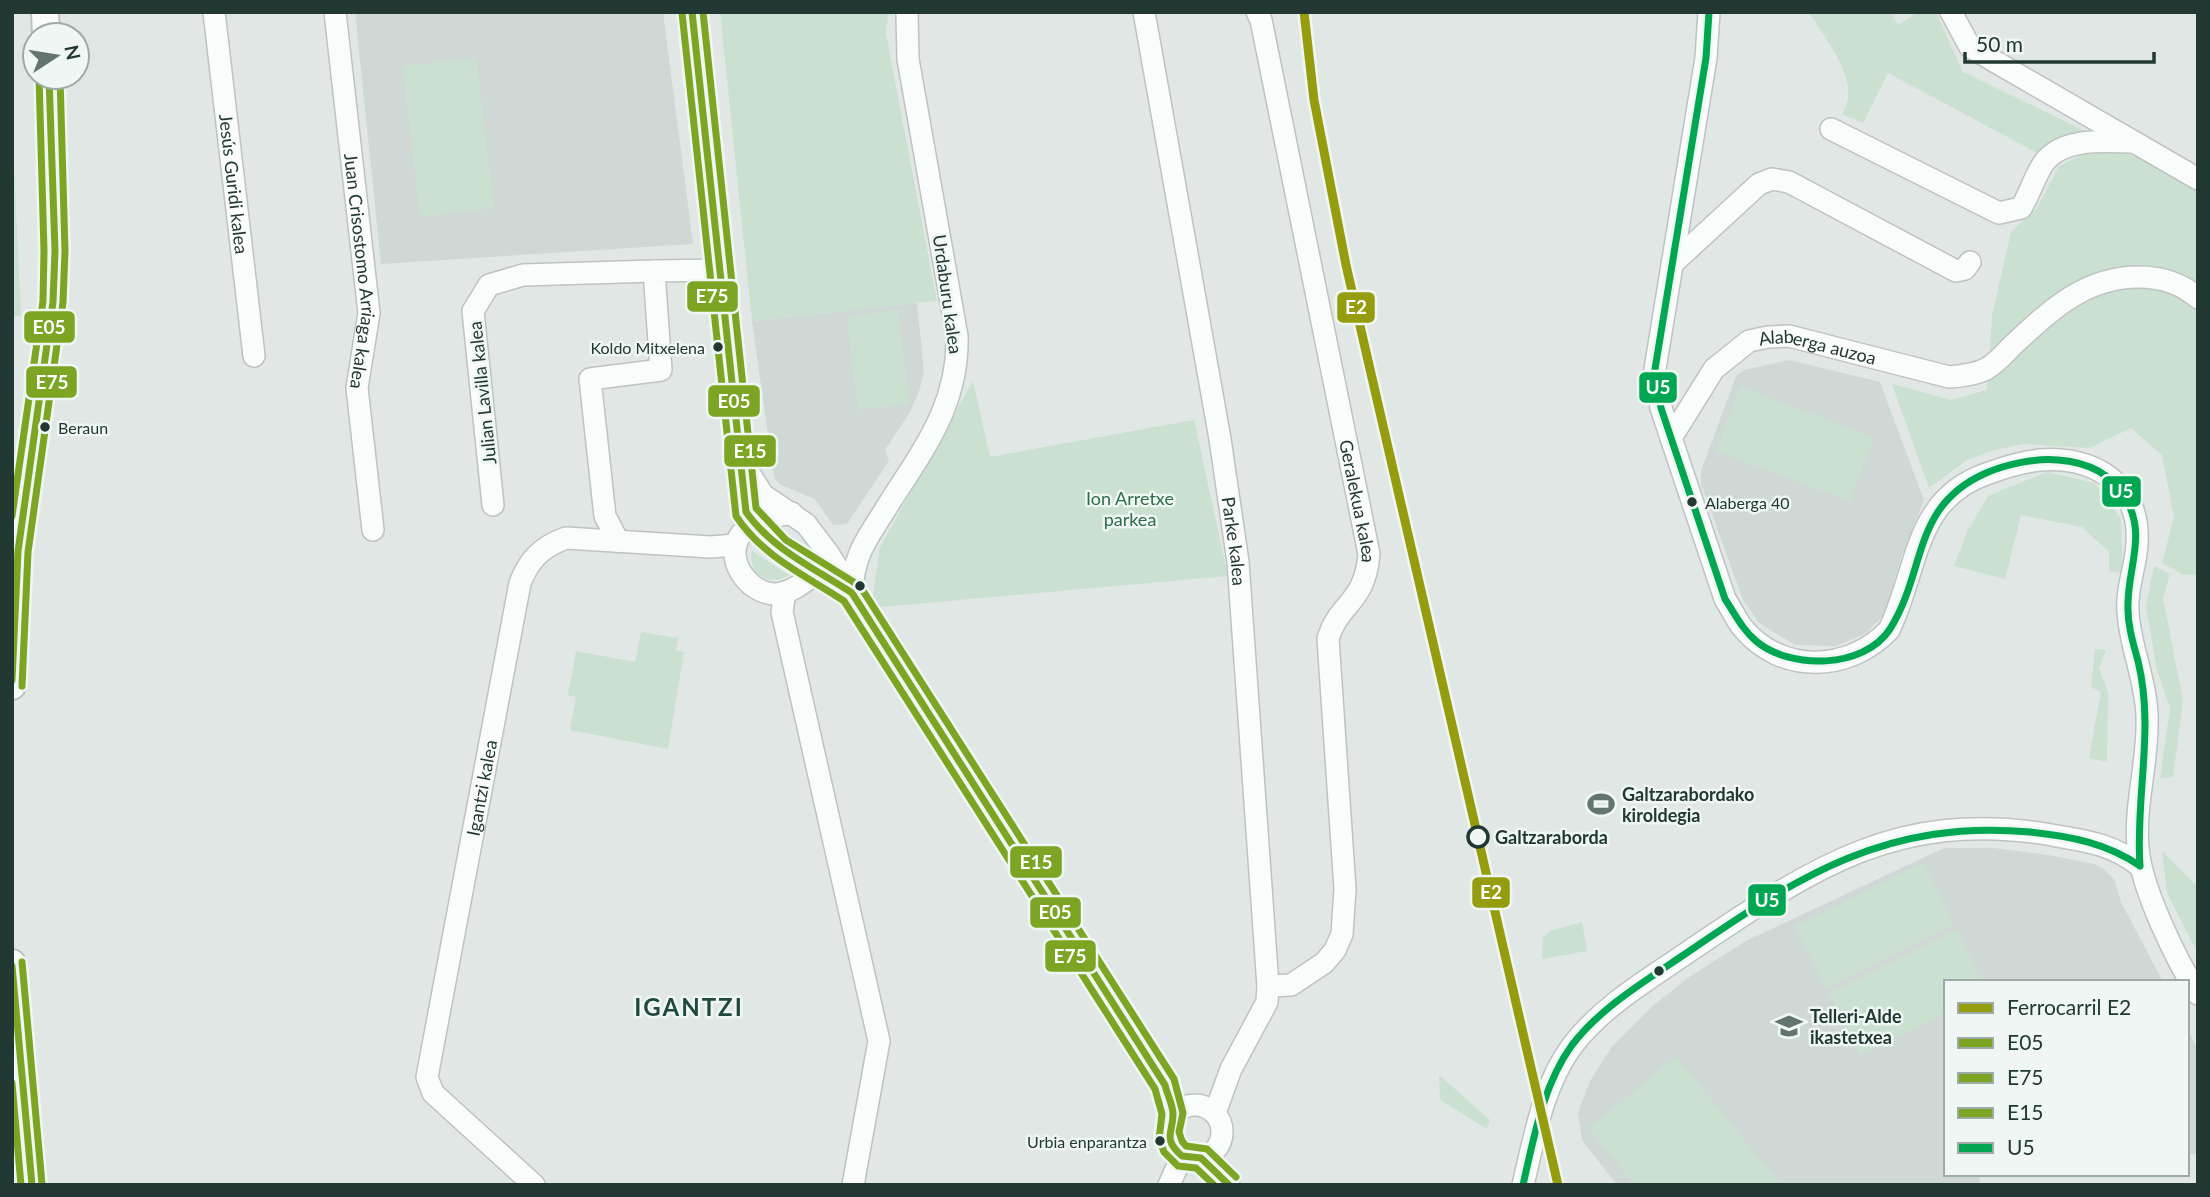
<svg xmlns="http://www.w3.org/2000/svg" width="2210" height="1197" viewBox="0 0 2210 1197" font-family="Lato,sans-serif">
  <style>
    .built { fill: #cfd8d4 }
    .green { fill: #cae0d1 }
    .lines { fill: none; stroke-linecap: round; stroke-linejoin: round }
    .minor-casing { stroke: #bec3c1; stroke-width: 24 }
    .tertiary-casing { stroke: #bec3c1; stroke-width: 30 }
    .minor { stroke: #fafbfb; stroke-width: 21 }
    .tertiary { stroke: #fafbfb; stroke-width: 26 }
    .bus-1-casing { stroke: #eff6f3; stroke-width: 12 }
    .bus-2-casing { stroke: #eff6f3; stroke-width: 12 }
    .bus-3-casing { stroke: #eff6f3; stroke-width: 12 }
    .bus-4-casing { stroke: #eff6f3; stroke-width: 12 }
    .bus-1 { stroke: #7ca523; stroke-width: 7 }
    .bus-2 { stroke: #7ca523; stroke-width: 7 }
    .bus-3 { stroke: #7ca523; stroke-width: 7 }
    .bus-4 { stroke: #00a651; stroke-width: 7 }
    .rail-1-casing { stroke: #eff6f3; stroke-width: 14 }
    .rail-1 { stroke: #959c0d; stroke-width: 9 }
    .bus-dot { fill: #213833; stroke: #eff6f3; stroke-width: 2.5 }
    .stop-dot { fill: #eff6f3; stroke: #213833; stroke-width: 3.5 }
    .labels { text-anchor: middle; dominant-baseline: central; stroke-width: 5; stroke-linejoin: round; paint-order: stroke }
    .bus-label { font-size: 16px; fill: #213833; stroke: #eff6f3; text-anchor: end }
    .street-label { font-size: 18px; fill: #213833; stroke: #eff6f3 }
    .park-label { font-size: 18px; fill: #2d6d48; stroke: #eff6f3 }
    .poi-label { font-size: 18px; font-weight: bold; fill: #213833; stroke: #eff6f3; text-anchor: start }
    .stop-label { font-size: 18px; font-weight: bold; fill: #213833; stroke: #eff6f3; text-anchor: start }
    .district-label { font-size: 24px; font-weight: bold; letter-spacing: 2px; fill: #1e4940; stroke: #eff6f3 }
    .line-badge { stroke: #eff6f3; stroke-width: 2.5 }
    .badge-label { font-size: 19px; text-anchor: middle; font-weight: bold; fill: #fff }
  </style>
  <rect width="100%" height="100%" fill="#e1e7e4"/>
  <path class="built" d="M355 12H663L693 244 381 264Z
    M917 303 924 373 919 391 910 412 885 450 889 461 847 524 833 525 815 499 781 485 774 478 752 321Z
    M1789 360 1880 382 1924 500 1902 555 1884 615 1865 634 1836 646 1795 645 1759 623 1743 600 1701 484V471L1736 376 1744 370Z
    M1944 848H1994L2048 855 2094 864 2104 869 2114 879 2121 902 2163 982H1946V1174H1979L1980 1185H1617L1582 1140 1578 1112 1590 1081 1611 1048 1654 1005 1689 977 1746 941Z
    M2187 1029 2198 1049V1154H2187Z"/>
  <path class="green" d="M720 12H888L886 34 937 301 752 321Z
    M1809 12H1891L1898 25 1918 12H1936L1963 72 2087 132 2039 154 1888 73 1863 123 1842 114C1863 82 1826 41 1809 12Z
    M476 58 494 208 420 217 403 66Z
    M12 126 21 316H12Z
    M2118 151 2165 166 2198 185V574L2184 575 2162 563 2174 517 2162 455 2131 428 2090 448 2024 444 1994 450 1967 460 1929 488 1892 384 1951 400 1987 390 1992 316 2011 232 2037 208 2059 166 2087 152Z
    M898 310 909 404 858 410 847 316Z
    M973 381 990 457 1194 420 1228 576 871 608 880 547Z
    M1740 387 1874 437 1850 501 1716 451Z
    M2047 472 2095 483 2121 519 2123 573 2109 571V552L2082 527 2021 515 2005 579 1954 566 1967 532 1988 496Z
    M752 551 784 572 789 575C769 587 747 574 752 551Z
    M2154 566 2170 574 2163 598 2183 700 2173 777 2160 778 2170 708 2157 670 2146 607Z
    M641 632 678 638 676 650 684 652 668 749 570 730 576 697 568 695 576 651 635 662Z
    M2095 649 2106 650 2099 668 2108 693 2107 762 2089 758 2101 692 2091 687Z
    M2162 851 2198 887V945L2195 948 2167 893Z
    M1923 862 1954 924 1826 988 1795 926Z
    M1582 922 1587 951 1542 959 1543 937 1550 931Z
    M1957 930 1982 982H1946V1013L1860 1056 1829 994Z
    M1676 1057 1781 1185H1635L1589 1128Z
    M1439 1075 1490 1120 1487 1129 1440 1100Z"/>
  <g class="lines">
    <defs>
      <g id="minor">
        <path id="s1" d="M214 12 254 356"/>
        <path id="s2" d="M335 12 369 313 357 388 373 530"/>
        <path d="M692 12 746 512C769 550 812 564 846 589"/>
        <path id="s3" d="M1144 12 1220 439 1238 562 1268 986 1267 1002 1231 1069 1215 1113"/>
        <path id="s4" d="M1257 12 1261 20 1369 554C1365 604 1338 603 1328 639L1345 889 1342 934 1335 950 1324 963 1291 985 1268 986"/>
        <path d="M1709 12 1706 58 1655 369 1661 408 1725 599C1731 608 1736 619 1742 627 1781 675 1849 672 1889 630 1919 568 1913 498 1989 473 2005 467 2022 462 2040 460 2094 456 2141 484 2137 544 2136 567 2126 588 2128 612 2130 647 2146 680 2147 716 2149 760 2134 804 2138 848 2141 887 2176 960 2198 994"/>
        <path d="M1951 12 1970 47 2198 179"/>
        <path d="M1831 129 1999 213 2021 208C2030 194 2037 169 2047 159 2068 137 2106 142 2133 142"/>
        <path d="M1672 264 1759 184 1772 179 1789 182 1956 271 1965 269 1970 262"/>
        <path id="s5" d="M1671 438 1714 369 1749 341 1768 337 1789 336 1949 377C1961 376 1974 375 1986 369 1996 364 2006 352 2014 344 2051 310 2085 277 2139 277 2161 277 2181 283 2198 298"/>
        <path d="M744 465 763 495 806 524 828 553 1165 1085 1173 1115"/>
        <path d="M493 505 473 311 489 285 523 275 654 271"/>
        <path d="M792 513C775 516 753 519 742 533 722 557 748 595 777 594 797 592 812 574 828 564"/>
        <path d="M618 541 605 516 590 379 661 370 654 271 721 270"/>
        <path d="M785 592 782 612 879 1041 853 1185"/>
        <path d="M852 593C853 556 866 540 885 510 921 452 959 407 957 336L908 59 907 12"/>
        <circle cx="1195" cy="1132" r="27"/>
        <path d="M1201 1158 1229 1185"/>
        <path id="s6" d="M534 1185 433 1093 427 1077 520 583C529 560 541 547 566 538L710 547 736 545"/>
        <path d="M1169 1185 1182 1156"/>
        <path d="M1523 1185C1534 1139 1543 1085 1572 1046 1602 1006 1651 978 1691 950 1810 870 1895 810 2046 834 2084 841 2109 842 2140 866"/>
      </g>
      <path id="tertiary" d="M45 12 46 35
        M12 686 18 551 53 302 55 251 49 77
        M12 963 32 1185"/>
    </defs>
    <use href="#minor" class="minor-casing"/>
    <use href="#tertiary" class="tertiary-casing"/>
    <use href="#minor" class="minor"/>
    <use href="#tertiary" class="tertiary"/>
    <defs>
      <path id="bus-1" d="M692 12 746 512C773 550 814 568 852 593L1165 1085C1167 1094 1173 1105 1173 1114 1173 1134 1162 1138 1182 1156L1201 1158 1229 1185
        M12 680 18 551 53 302 55 251 49 77
        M12 966 32 1185"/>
      <path id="bus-2" d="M682 13 736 516C763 557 805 575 844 601L1155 1089 1162 1114 1159 1139 1164 1152 1178 1166 1196 1168 1214 1185
        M22 686 28 552 63 302 65 251 60 77
        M12 1083 21 1185"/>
      <path id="bus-3" d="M703 12 756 508 786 540 860 586 1174 1079 1183 1113 1179 1132 1182 1141 1186 1146 1207 1149 1236 1177
        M12 516 43 301 44 251 39 77
        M22 962 42 1184"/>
      <path id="bus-4" d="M1709 12 1706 58 1655 369 1661 408 1725 599C1735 614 1742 629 1756 641 1790 670 1864 669 1890 629 1927 570 1911 506 1986 473 2007 464 2035 458 2058 460 2087 462 2114 474 2127 501 2146 536 2128 568 2128 604 2127 623 2133 643 2138 661 2155 730 2135 797 2140 866
        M1523 1185C1534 1137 1543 1085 1572 1045 1602 1006 1647 980 1688 952 1800 875 1888 819 2030 832 2069 836 2107 843 2140 866"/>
    </defs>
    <use href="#bus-1" class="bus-1-casing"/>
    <use href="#bus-2" class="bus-2-casing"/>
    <use href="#bus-3" class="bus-3-casing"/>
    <use href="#bus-4" class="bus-4-casing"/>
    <use href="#bus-1" class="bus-1"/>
    <use href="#bus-2" class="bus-2"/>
    <use href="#bus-3" class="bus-3"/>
    <use href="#bus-4" class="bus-4"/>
    <defs>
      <path id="rail-1" d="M1304 12 1314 100 1346 265 1558 1185"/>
    </defs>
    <use href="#rail-1" class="rail-1-casing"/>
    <use href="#rail-1" class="rail-1"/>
  </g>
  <defs>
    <symbol id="stadium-bare" viewBox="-9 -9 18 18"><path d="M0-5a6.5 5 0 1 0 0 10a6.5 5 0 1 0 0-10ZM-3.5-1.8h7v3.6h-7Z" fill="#647571" stroke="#eff6f3" stroke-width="2.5" paint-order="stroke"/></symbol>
    <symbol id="school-bare" viewBox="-9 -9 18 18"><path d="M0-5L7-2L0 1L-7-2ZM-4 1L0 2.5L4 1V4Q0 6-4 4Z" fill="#647571" stroke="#eff6f3" stroke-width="2.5" paint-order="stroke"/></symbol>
  </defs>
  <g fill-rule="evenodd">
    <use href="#stadium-bare" x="1582" y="785" width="38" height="38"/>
    <use href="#school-bare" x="1770" y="1007" width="38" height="38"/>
  </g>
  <g class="bus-dot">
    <circle cx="718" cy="347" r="6"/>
    <circle cx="45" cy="427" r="6"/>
    <circle cx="1692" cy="502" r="6"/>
    <circle cx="860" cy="586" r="6"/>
    <circle cx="1659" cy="971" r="6"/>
    <circle cx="1160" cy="1141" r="6"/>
  </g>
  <circle class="stop-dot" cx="1478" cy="837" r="10"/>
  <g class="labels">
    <g class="bus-label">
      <text x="705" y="347">Koldo Mitxelena</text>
      <text x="58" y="427" text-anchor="start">Beraun</text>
      <text x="1705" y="502" text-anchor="start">Alaberga 40</text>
      <text x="1147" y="1141">Urbia enparantza</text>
    </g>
    <g class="street-label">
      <text stroke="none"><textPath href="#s1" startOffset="173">Jesús Guridi kalea</textPath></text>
      <text stroke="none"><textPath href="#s2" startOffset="261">Juan Crisostomo Arriaga kalea</textPath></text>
      <text transform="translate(948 294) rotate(82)">Urdaburu kalea</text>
      <text stroke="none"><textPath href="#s5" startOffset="196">Alaberga auzoa</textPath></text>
      <text transform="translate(482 393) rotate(-96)">Julian Lavilla kalea</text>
      <text stroke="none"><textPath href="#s4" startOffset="500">Geralekua kalea</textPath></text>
      <text stroke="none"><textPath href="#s3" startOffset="537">Parke kalea</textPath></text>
      <text stroke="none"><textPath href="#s6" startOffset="448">Igantzi kalea</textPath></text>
    </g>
    <g class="park-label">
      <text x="1130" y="498">Ion Arretxe<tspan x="1130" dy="21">parkea</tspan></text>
    </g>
    <g class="poi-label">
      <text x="1622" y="794">Galtzarabordako<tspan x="1622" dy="21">kiroldegia</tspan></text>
      <text x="1810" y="1016">Telleri-Alde<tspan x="1810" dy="21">ikastetxea</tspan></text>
    </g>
    <g class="stop-label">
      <text x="1495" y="837">Galtzaraborda</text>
    </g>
    <g class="district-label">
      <text x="689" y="1006">IGANTZI</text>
    </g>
  </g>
  <g class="line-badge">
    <rect x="686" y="280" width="53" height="33" rx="7" fill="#7ca523"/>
    <rect x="1336" y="291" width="40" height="33" rx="7" fill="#959c0d"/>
    <rect x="23" y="310" width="53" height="34" rx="7" fill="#7ca523"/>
    <rect x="25" y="365" width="53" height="34" rx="7" fill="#7ca523"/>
    <rect x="1638" y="371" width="40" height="33" rx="7" fill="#00a651"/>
    <rect x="707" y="384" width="54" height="34" rx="7" fill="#7ca523"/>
    <rect x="723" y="434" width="54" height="34" rx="7" fill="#7ca523"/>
    <rect x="2101" y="475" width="41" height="33" rx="7" fill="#00a651"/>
    <rect x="1009" y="845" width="54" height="34" rx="7" fill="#7ca523"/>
    <rect x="1471" y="876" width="40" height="33" rx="7" fill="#959c0d"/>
    <rect x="1747" y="883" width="40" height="34" rx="7" fill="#00a651"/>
    <rect x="1029" y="896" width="53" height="33" rx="7" fill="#7ca523"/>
    <rect x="1044" y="939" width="53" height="34" rx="7" fill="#7ca523"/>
  </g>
  <g class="badge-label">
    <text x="712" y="303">E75</text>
    <text x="1356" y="314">E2</text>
    <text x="49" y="334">E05</text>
    <text x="52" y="389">E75</text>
    <text x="1658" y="394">U5</text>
    <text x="734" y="408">E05</text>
    <text x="750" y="458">E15</text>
    <text x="2121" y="498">U5</text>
    <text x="1036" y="869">E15</text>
    <text x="1491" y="899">E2</text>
    <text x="1767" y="907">U5</text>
    <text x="1055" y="919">E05</text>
    <text x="1070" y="963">E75</text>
  </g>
  <rect width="2210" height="1197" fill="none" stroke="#213833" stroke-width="28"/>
  <rect x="1944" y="980" width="245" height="196" fill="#eff6f3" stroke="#9daaa6" stroke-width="2"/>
  <rect x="1958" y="1003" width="35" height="10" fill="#959c0d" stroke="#9daaa6" stroke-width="2"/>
  <text x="2007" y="1015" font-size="21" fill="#213833">Ferrocarril E2</text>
  <rect x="1958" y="1038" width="35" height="10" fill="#7ca523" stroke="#9daaa6" stroke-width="2"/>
  <text x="2007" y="1050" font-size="21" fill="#213833">E05</text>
  <rect x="1958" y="1073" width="35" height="10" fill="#7ca523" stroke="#9daaa6" stroke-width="2"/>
  <text x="2007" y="1085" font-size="21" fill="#213833">E75</text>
  <rect x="1958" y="1108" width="35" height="10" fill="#7ca523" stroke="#9daaa6" stroke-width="2"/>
  <text x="2007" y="1120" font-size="21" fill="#213833">E15</text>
  <rect x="1958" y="1143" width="35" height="10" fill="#00a651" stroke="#9daaa6" stroke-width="2"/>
  <text x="2007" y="1155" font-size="21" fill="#213833">U5</text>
  <g transform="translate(56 56) rotate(78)"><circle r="33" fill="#eff6f3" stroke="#9daaa6" stroke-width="2"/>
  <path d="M0-5L12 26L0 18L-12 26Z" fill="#647571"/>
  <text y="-10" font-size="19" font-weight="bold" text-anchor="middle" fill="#213833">N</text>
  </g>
  <path d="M1965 52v10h189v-10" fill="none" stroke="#213833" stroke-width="3.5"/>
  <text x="1976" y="52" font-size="21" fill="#213833" stroke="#eff6f3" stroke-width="5" paint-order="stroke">50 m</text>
</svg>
